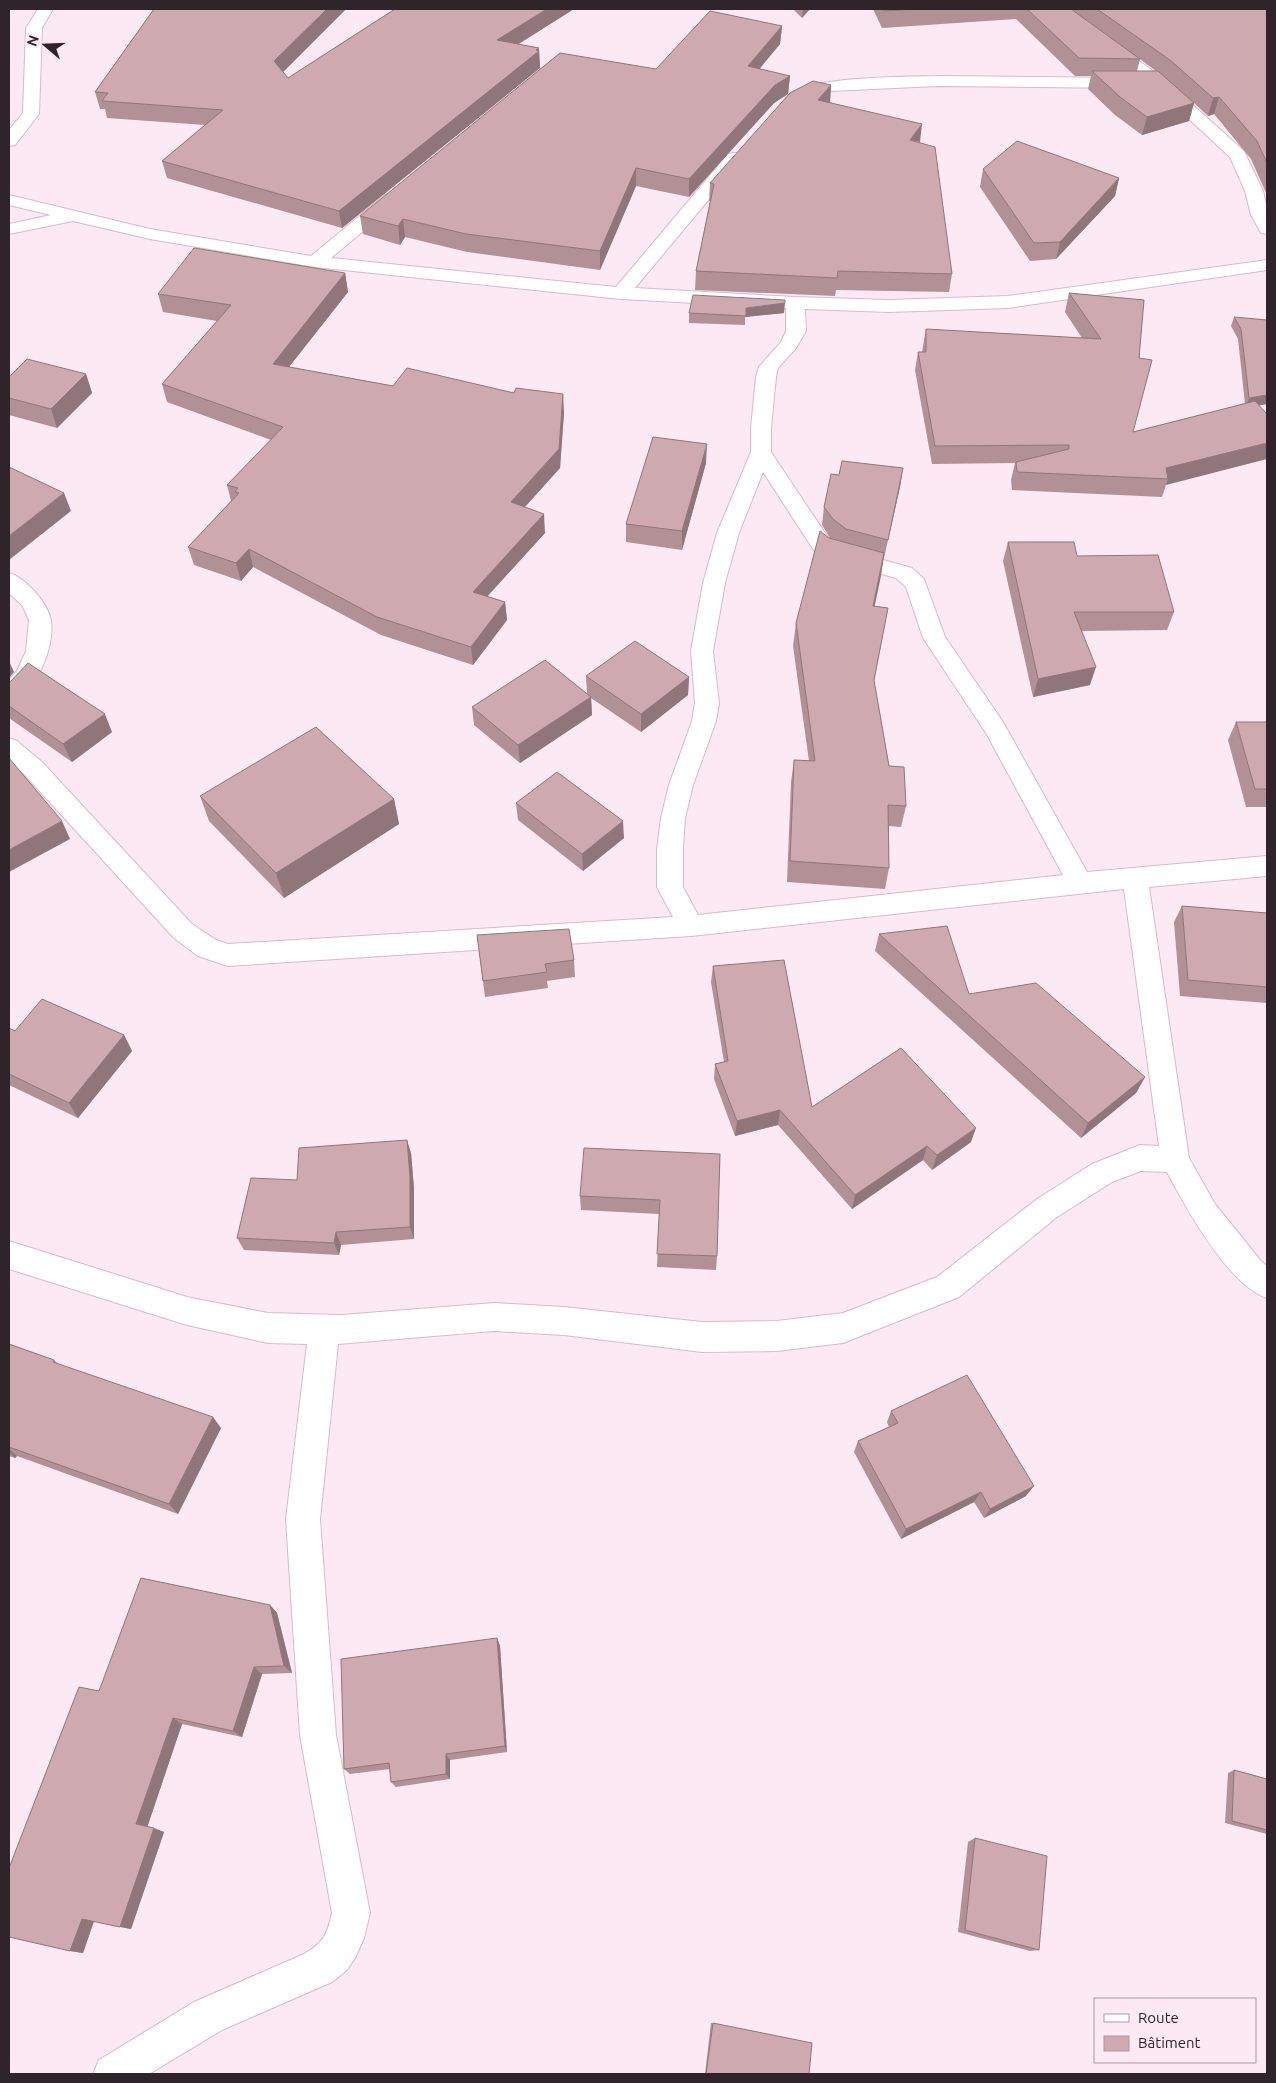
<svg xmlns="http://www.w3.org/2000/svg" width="1276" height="2083" viewBox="0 0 1276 2083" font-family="Ubuntu,sans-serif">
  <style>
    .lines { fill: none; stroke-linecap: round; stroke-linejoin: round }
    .street-casing { stroke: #d9b9cb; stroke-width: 2 }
    .street { fill: #fff; fill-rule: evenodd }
    .wall { fill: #b19196; fill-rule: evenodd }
    .shaded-wall { fill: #90767a }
    .building { fill: #cea9af; stroke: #90767a }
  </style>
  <rect width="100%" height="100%" fill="#fde9f4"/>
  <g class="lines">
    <defs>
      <path id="street" d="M38 9H53L42 28 39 114 15 145 9 146V130L23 113 26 28Z
        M1050 9H1067L1164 79 1244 151 1263 191 1267 209V234L1261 233 1251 215 1245 191 1230 157 1152 85 1052 12Z
        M937 76 1126 78 1132 80 1134 83 1132 86 1126 88 937 86 831 91 796 102 790 100 788 97C802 76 909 77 937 76Z
        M734 153 740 154 743 158 740 162 635 288 795 297 889 300 1008 296 1267 260V270L1008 308 889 312 805 309 806 331 796 348 778 368 776 377 771 428V452L829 539 843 549 912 568 924 579 945 637 1003 722 1087 872 1267 856V876L1149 887 1189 1158 1215 1204 1261 1261 1267 1266V1298C1228 1285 1186 1208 1167 1172L1141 1171 1112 1182 1057 1217 959 1297 843 1343 777 1351 702 1352 564 1335 494 1331 338 1344 320 1519 336 1735 370 1913 364 1938 355 1958 347 1970 332 1982 222 2030 149 2074H93L99 2060 194 2002 304 1954C324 1942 327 1935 332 1913L300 1735 286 1519 307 1344 268 1343 187 1325 9 1269V1241L187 1297 268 1313 342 1315 494 1303 564 1307 702 1322 777 1321 843 1313 937 1277 1037 1199 1092 1164 1140 1145 1159 1146 1124 889 691 936 228 966 198 956 174 938 24 774 9 761V738L17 741 42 762 192 924 216 940 228 944 673 917 657 887V849L661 818 669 785 692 721 695 703 691 651 703 583 717 533 751 452V428L756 377 759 367 781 342 786 331V308L621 299 315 267 150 239 73 221 9 234V224L51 215 9 205V195L150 229 311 256 385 195 391 194 397 195 400 199 397 203 331 258 616 287 728 154ZM763 472 813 549 827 559 896 578 906 587 923 638 986 733 1063 875 698 915 683 887V849L685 818 693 785 716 721 719 703 713 651 725 583 739 533Z
        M9 573C25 577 49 604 51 621 55 647 36 694 9 702V680L17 671 26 651 29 620 22 605 9 593Z"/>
    </defs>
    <use href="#street" class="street-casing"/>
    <use href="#street" class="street"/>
  </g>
  <path class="wall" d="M154 9H346L283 72 288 78 395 9H574L518 44 539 51 540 68 342 228 167 178 162 161 205 125 107 118 105 109H100L95 92Z
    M793 9H810L802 18Z
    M873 9H1267V195L1251 159 1214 114 1208 116 1194 103 1189 121 1142 135 1115 115 1088 89 1091 76H1075L1016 19 882 28ZM1140 59 1156 71H1137Z
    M782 26 780 44 759 69 790 76 788 94 774 103 689 197 636 186 600 270 467 252 405 237 400 245 363 234 360 216 656 69Z
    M831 85 830 102 919 143 952 274 949 292 836 290 835 296 695 290 696 271 710 201H709L710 183Z
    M983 169 1119 178 1115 196 1056 259 1030 261 980 187Z
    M345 273 348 292 289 367 393 386 564 412 560 468 525 507 545 533 487 596 505 602 507 620 473 665 381 635 253 567 241 581 194 565 188 547 231 501 227 485 271 440 167 402 162 384 217 321 163 312 158 294Z
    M1069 293 1144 300 1133 432 1245 404 1238 339 1231 326 1234 317 1267 320V404L1259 405 1166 485 1162 497 1012 490 1011 480 1015 463 932 464 915 370 918 352H922L926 329 1082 338 1065 312Z
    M689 313H784L745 317V325L689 323Z
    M86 374 92 393 57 428 9 415V377Z
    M706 463 682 550 626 542V524Z
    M903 468 900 487 884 558 874 606 888 608 874 681 889 766 906 806 901 827 889 826V868L885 889 787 882 791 782 794 760 809 761 793 646 796 623 832 539 830 538 822 525 824 507 839 475Z
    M1008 542 1077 556 1174 612 1167 630 1082 631 1090 685 1033 697 1003 561Z
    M586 676 689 677 688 695 641 732 591 698 592 715 520 763 474 725 472 707 587 693Z
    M9 682 112 732 72 762 9 718Z
    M1236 722H1267V807H1246L1228 740Z
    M200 796 394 799 399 824 284 898 209 821Z
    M516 803 624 838 583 871 518 820Z
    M1182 906 1267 913V1003L1180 996 1174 922Z
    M879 934 969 994 1145 1077 1136 1093 1081 1138 875 951Z
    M477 935 574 960 575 977 547 981 548 988 485 997Z
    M713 966 812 1107 971 1142 932 1170 923 1160 852 1209 778 1125 735 1136 714 1079 715 1064 724 1062 711 982Z
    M9 1028 15 1031 124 1035 132 1051 78 1118 9 1085Z
    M411 1153 414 1189V1239L341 1245 339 1255 244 1250 237 1238 297 1180Z
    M720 1154 717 1256 716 1270 657 1267 659 1214 581 1210 580 1196Z
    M9 1344 54 1360 58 1364 221 1428 178 1514 17 1456 15 1458 9 1456Z
    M891 1411 1026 1496 984 1518 974 1502 901 1539 854 1452 858 1441 889 1427 887 1422Z
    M270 1605 277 1613 292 1673 262 1674 242 1737 182 1724 147 1827 164 1832 131 1929 94 1921 83 1953 70 1951 99 1691Z
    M497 1638 500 1646 507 1752 450 1760V1779L396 1787 391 1782 390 1769 350 1774 344 1769Z
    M1234 1770 1267 1779V1834L1225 1823 1228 1773Z
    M975 1838 1039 1950 1030 1951 958 1932 968 1842Z
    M711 2023H713L809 2074H705Z"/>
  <path class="shaded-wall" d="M327 9H346L277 78 274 61Z
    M547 9H574L498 57 497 40Z
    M803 9H810L802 18Z
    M782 26 780 44 747 84 748 66Z
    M539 48 540 68 342 228 339 211Z
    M790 76 788 94 774 103 689 197V179L775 85Z
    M831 85 830 103 818 100Z
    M1219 97 1214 114 1208 116 1213 98Z
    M1194 103 1189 121 1142 135 1147 117Z
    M922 124 920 142 910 140Z
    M636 168V186L600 270V251Z
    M1119 178 1115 196 1056 259 1060 242Z
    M403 219 405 237 400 245 398 226Z
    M345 273 348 292 277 382 273 364Z
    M785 303 784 313 745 317 746 308Z
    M86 374 92 393 57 428 51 409Z
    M563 394 564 412 560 468 512 521 511 502Z
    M1267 395V404L1246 408 1249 398Z
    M1267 443V459L1166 485 1168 479 1166 468Z
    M707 444 706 463 682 550V531Z
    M903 468 900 487 884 558 888 540Z
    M64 493 71 511 9 560V536Z
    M544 514 545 533 475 610 473 592Z
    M249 549 253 567 241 581 236 563Z
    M884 553 881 576 870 628 873 606Z
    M505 602 507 620 473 665 471 647Z
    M9 661 14 672 9 678Z
    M1096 667 1090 685 1033 697 1038 679Z
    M689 677 688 695 641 732V714Z
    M591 697 592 715 520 763 518 745Z
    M105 714 112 732 72 762 63 744Z
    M394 799 399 824 284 898 276 873Z
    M62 821 70 839 9 872V850Z
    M623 821 624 838 583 871 582 854Z
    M124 1035 132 1051 78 1118 69 1103Z
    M1145 1077 1136 1093 1081 1138 1088 1123Z
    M780 1110 778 1125 735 1136 737 1121Z
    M976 1128 971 1142 932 1170 937 1155Z
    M407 1140 411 1153 414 1189V1239L410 1227Z
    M927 1146 923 1160 852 1209 855 1195Z
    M336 1232 341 1245 339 1255 334 1243Z
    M213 1417 221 1428 178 1514 169 1504Z
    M9 1449 17 1456 15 1458 9 1452Z
    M1034 1486 1026 1496 984 1518 990 1509Z
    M981 1492 974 1502 901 1539 906 1529Z
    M270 1605 277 1613 292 1673 284 1666Z
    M497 1638 500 1646 507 1752 505 1746Z
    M254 1667 262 1674 242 1737 233 1731Z
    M173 1718 182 1724 147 1828 136 1824Z
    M446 1754 450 1760V1779L446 1774Z
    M154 1828 164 1832 131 1929 120 1927Z
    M82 1919 94 1921 83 1953 70 1951Z"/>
  <path class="building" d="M154 9H327L274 61 288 78 395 9H547L497 40 539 48 536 50 539 51 339 211 162 161 223 110 102 101 108 93 95 92Z
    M883 9H913L884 11Z
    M1027 9H1071L1140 59 1079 58Z
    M1097 9H1267V163L1257 141 1219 97 1213 98 1170 60Z
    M710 11 782 26 748 66 790 76 775 85 689 179 636 168 600 251 466 234 403 219 398 226 360 216 560 53 656 69Z
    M1092 71H1158L1194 103 1147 117 1120 97Z
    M813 81 831 85 818 100 922 124 910 140 935 147 952 274 838 271 837 278 696 271 714 184 710 183 790 93Z
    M1017 141 1119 178 1060 242 1034 243 983 169Z
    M194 248 345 273 273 364 393 386 407 368 514 393 516 388 563 394 559 449 511 502 544 514 473 592 505 602 471 647 377 617 249 549 236 563 188 547 239 493 235 492 238 488 227 485 283 427 162 384 231 305 158 294Z
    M1069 293 1144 300 1139 358 1152 360 1133 432 1255 401 1267 414V443L1166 468 1168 479 1017 472 1016 462 1069 449V445L935 446 918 352H926V329L1101 339Z
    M693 295 785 300V303L746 308V316L689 313Z
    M1234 317 1267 320V395L1249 398 1241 329Z
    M27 359 86 374 51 409 9 398V377Z
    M653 437 707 444 682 531 626 524Z
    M842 461 903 468 888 540 846 529 833 519 824 507 831 474 839 475Z
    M9 467 64 493 9 536Z
    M820 531 829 538 884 553 873 606 888 608 874 680 889 766 904 767 906 806 888 805 889 868 790 861 794 760 815 761 796 623Z
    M1008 542H1074L1077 556 1158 555 1174 612H1074L1096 667 1038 679Z
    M635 641 689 677 641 714 586 676Z
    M545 660 591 697 518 745 472 707Z
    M28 663 105 714 63 744 9 706V682L11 681Z
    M1236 722H1267V789H1255Z
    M316 727 394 799 276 873 200 796Z
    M9 758 62 821 9 850Z
    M557 772 623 821 582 854 516 803Z
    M1182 906 1267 913V987L1188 980Z
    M947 926 969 994 1036 983 1145 1077 1088 1123 879 934Z
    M569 929 574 960 545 964 547 972 483 981 477 935Z
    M784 960 812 1107 901 1048 976 1128 937 1155 927 1146 855 1195 780 1110 737 1121 715 1064 728 1061 713 966Z
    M42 999 124 1035 69 1103 9 1074V1028L15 1031Z
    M407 1140 410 1177V1227L336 1232 334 1243 237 1238 251 1178 297 1180 299 1148Z
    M584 1148 720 1154 717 1256 657 1254 660 1200 580 1196Z
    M9 1344 54 1360 53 1362 213 1417 169 1504 9 1447Z
    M967 1375 1034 1486 990 1509 981 1492 906 1529 858 1441 898 1423 891 1411Z
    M141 1578 270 1605 284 1666 254 1667 233 1731 173 1718 136 1824 154 1828 120 1927 82 1919 70 1951 9 1937V1868L79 1687 99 1691Z
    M497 1638 505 1746 446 1754V1774L391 1782 389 1763 344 1769 341 1659Z
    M1234 1770 1267 1779V1830L1232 1821Z
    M975 1838 1047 1856 1039 1950 965 1930Z
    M713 2023 812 2043 809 2074H706Z"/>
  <rect width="1276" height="2083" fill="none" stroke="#30242b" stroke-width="20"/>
  <rect x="1094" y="1998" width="162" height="65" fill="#fde9f4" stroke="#ab9aa4"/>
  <rect x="1104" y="2014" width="25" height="8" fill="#ffffff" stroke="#ab9aa4"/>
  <text x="1138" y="2023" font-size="15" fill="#30242b">Route</text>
  <rect x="1104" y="2036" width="25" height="15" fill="#cea9af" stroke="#ab9aa4"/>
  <text x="1138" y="2048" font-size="15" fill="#30242b">Bâtiment</text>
  <g transform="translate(45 45) rotate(289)" stroke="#fde9f4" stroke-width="4" paint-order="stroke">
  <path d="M0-4L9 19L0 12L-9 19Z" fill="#30242b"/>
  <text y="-8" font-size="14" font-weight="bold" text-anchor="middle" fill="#30242b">N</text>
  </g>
</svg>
